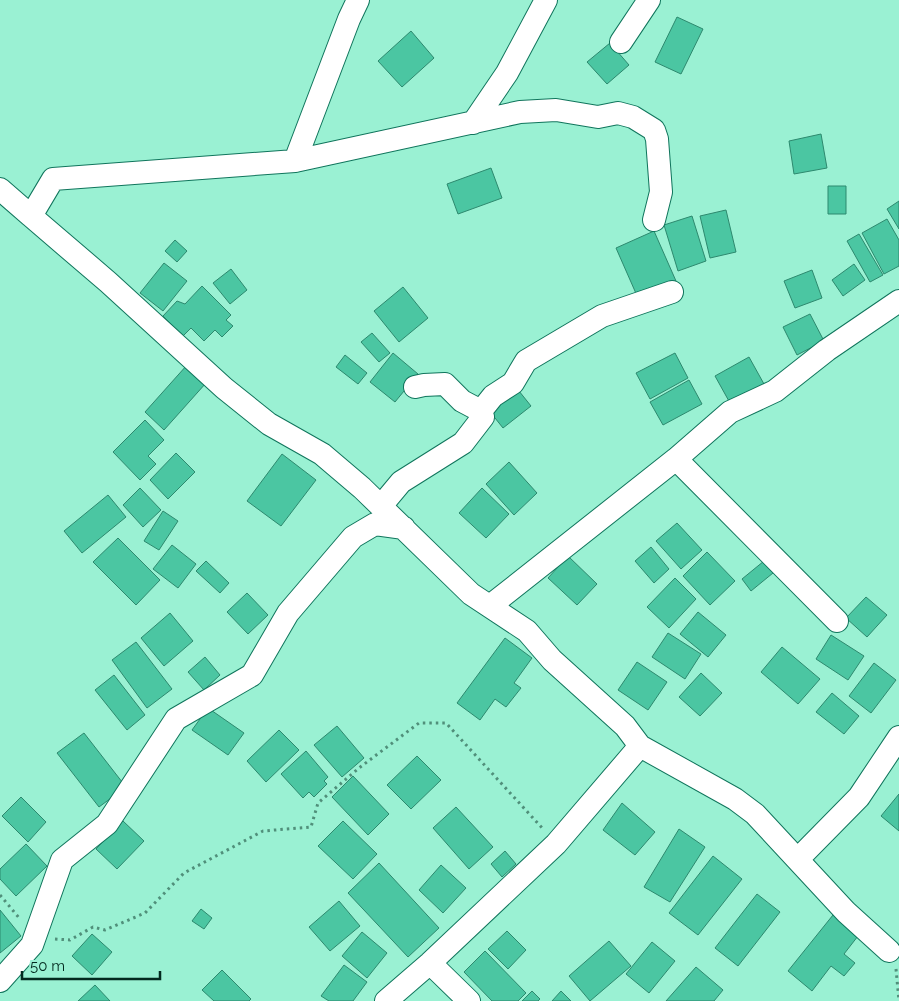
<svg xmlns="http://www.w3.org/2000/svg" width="899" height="1001" viewBox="0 0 899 1001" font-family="Raleway,sans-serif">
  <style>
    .building { fill: #4bc6a2; stroke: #2d896e }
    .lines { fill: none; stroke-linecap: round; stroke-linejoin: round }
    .minor-casing { stroke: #10755c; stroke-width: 24 }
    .path { stroke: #508f7a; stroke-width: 3; stroke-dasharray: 2.5 4; stroke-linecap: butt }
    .minor { stroke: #fff; stroke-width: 22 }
  </style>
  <rect width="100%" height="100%" fill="#9af1d3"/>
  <path class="building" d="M677 17 703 29 681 74 655 62Z
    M411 31 434 58 402 87 378 61Z
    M610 43 629 65 607 84 587 62Z
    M821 134 827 168 794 174 789 141Z
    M491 168 502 198 458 214 447 184Z
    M828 186H846V214H828Z
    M899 201V229L887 209Z
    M726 210 736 252 710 258 700 216Z
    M692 216 706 261 678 271 664 225Z
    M887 219 899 240V266L884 274 862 233Z
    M654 231 676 281 638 298 616 248Z
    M859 234 883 275 870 282 847 241Z
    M175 240 187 251 177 262 165 251Z
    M164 263 187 281 163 311 140 293Z
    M854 264 865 280 843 296 832 280Z
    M231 269 247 290 230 304 213 283Z
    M812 270 822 298 795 308 784 281Z
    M202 286 231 315 226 320 233 326 222 337 215 330 204 341 191 328 183 336 163 316 177 301 185 304Z
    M403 287 428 318 399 342 374 311Z
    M810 314 824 341 797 355 783 327Z
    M372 333 390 353 379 362 361 342Z
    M393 353 418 374 395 402 370 382Z
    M675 353 688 378 650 399 636 373Z
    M345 355 367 373 358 384 336 367Z
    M749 357 764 384 730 403 715 376Z
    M187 365 206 383 164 430 145 412Z
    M689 380 702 404 663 425 650 402Z
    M515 386 531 406 503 428 487 408Z
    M145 420 164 440 148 456 156 464 140 480 113 452Z
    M176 453 195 472 168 499 150 480Z
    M282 454 316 480 281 526 247 501Z
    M509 462 537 493 514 515 486 484Z
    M140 488 161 510 143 527 123 505Z
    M482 488 509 514 486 538 459 513Z
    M108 495 126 517 82 553 64 531Z
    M163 511 178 521 159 550 144 541Z
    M677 523 702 550 681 569 656 541Z
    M118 538 160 580 136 605 93 562Z
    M172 545 196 564 178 588 153 569Z
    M651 547 669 569 654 583 635 561Z
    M707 552 735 581 710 605 683 576Z
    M568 556 597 584 577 605 548 578Z
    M206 561 229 583 220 593 196 571Z
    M764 561 773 573 751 591 742 579Z
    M675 578 696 599 669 628 647 607Z
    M247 593 268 615 248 634 227 612Z
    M866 597 887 615 867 637 846 618Z
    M698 612 726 635 708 657 680 634Z
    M170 613 193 641 164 666 141 638Z
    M668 633 701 654 685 679 652 657Z
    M831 635 864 656 848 680 816 659Z
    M505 638 532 658 514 683 521 688 506 707 495 699 480 720 457 703Z
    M136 642 172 689 147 708 112 660Z
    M782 647 820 679 798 704 761 672Z
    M205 657 220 675 204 690 188 672Z
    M637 662 667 682 648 710 618 690Z
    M874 663 896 680 871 713 849 696Z
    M701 673 722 693 700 716 679 697Z
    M114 675 145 715 127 730 95 690Z
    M832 693 859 716 844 734 816 712Z
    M208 708 244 733 228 755 192 730Z
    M337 726 364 758 342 777 314 745Z
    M279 730 299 750 266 782 247 761Z
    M84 733 126 787 99 807 57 753Z
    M306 751 328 777 324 781 327 784 314 797 309 792 303 798 281 774Z
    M417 756 441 780 411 809 387 785Z
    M353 776 389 814 368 835 332 797Z
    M899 794V831L881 816Z
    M21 797 46 822 28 842 2 816Z
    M622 803 655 832 635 855 603 830Z
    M456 807 493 847 469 869 433 828Z
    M123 821 144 841 117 869 96 849Z
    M343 821 377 854 353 879 318 846Z
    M679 829 705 847 670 902 644 887Z
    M26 844 47 866 16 896 0 879V869Z
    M505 851 516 864 502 877 491 864Z
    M713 856 742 879 698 935 669 913Z
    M379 863 439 928 408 957 348 893Z
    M441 865 466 888 443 913 419 890Z
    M757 894 780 912 738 966 715 948Z
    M339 901 360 926 330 951 309 927Z
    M201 909 212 918 204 929 192 921Z
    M0 910 21 936 0 953Z
    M833 915 858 936 844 954 855 963 844 976 831 966 812 991 788 971Z
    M507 931 526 950 508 969 488 949Z
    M362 932 387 953 367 978 342 956Z
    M92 934 112 952 92 975 72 956Z
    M609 941 631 966 590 1001 569 976Z
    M652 942 675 961 649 993 626 974Z
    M485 951 526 993 518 1001H492L464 972Z
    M344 965 367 982 353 1001H329L321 996Z
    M696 967 723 990 714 1001H666Z
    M222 970 251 999 249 1001H214L202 990Z
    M95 985 110 1001H78Z
    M532 991 540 999 538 1001H522Z
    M561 991 571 1001H552Z"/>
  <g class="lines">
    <defs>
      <path id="minor" d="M358 0 349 19 295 161 520 112 556 110 598 117 618 113 633 117 654 130 657 139 661 192 654 220
        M621 42 649 0
        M473 123 507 73 546 0
        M295 161 53 179 31 216 108 282 224 388 269 424 322 454 362 488 471 594 527 631 552 660 625 726 640 746 735 799 755 814 846 912 889 951
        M0 189 31 216
        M415 387 424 385 445 384 462 401 481 411
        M676 459 837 621
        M381 506 401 482 463 443 483 417 481 411 493 396 513 383 526 361 602 316 672 292
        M490 606 676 459 730 412 775 391 827 350 899 301
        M798 859 859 797 899 737
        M430 963 469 1001
        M0 981 32 945 62 860 107 824 176 719 252 675 288 613 353 537 375 524 404 528
        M386 1001 430 963 556 844 640 746"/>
    </defs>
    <use href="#minor" class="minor-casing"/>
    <path class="path" d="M0 895 20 919
      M55 939 70 940 93 927 105 930 145 913 184 873 263 831 311 827 318 803 359 768 419 723H446L544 830
      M896 969 899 1001"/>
    <use href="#minor" class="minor"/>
  </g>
  <path d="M22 971v8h138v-8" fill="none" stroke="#032a1f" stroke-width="2.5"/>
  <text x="30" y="971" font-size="15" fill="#032a1f" stroke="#9af1d3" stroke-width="4" paint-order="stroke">50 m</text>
</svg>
